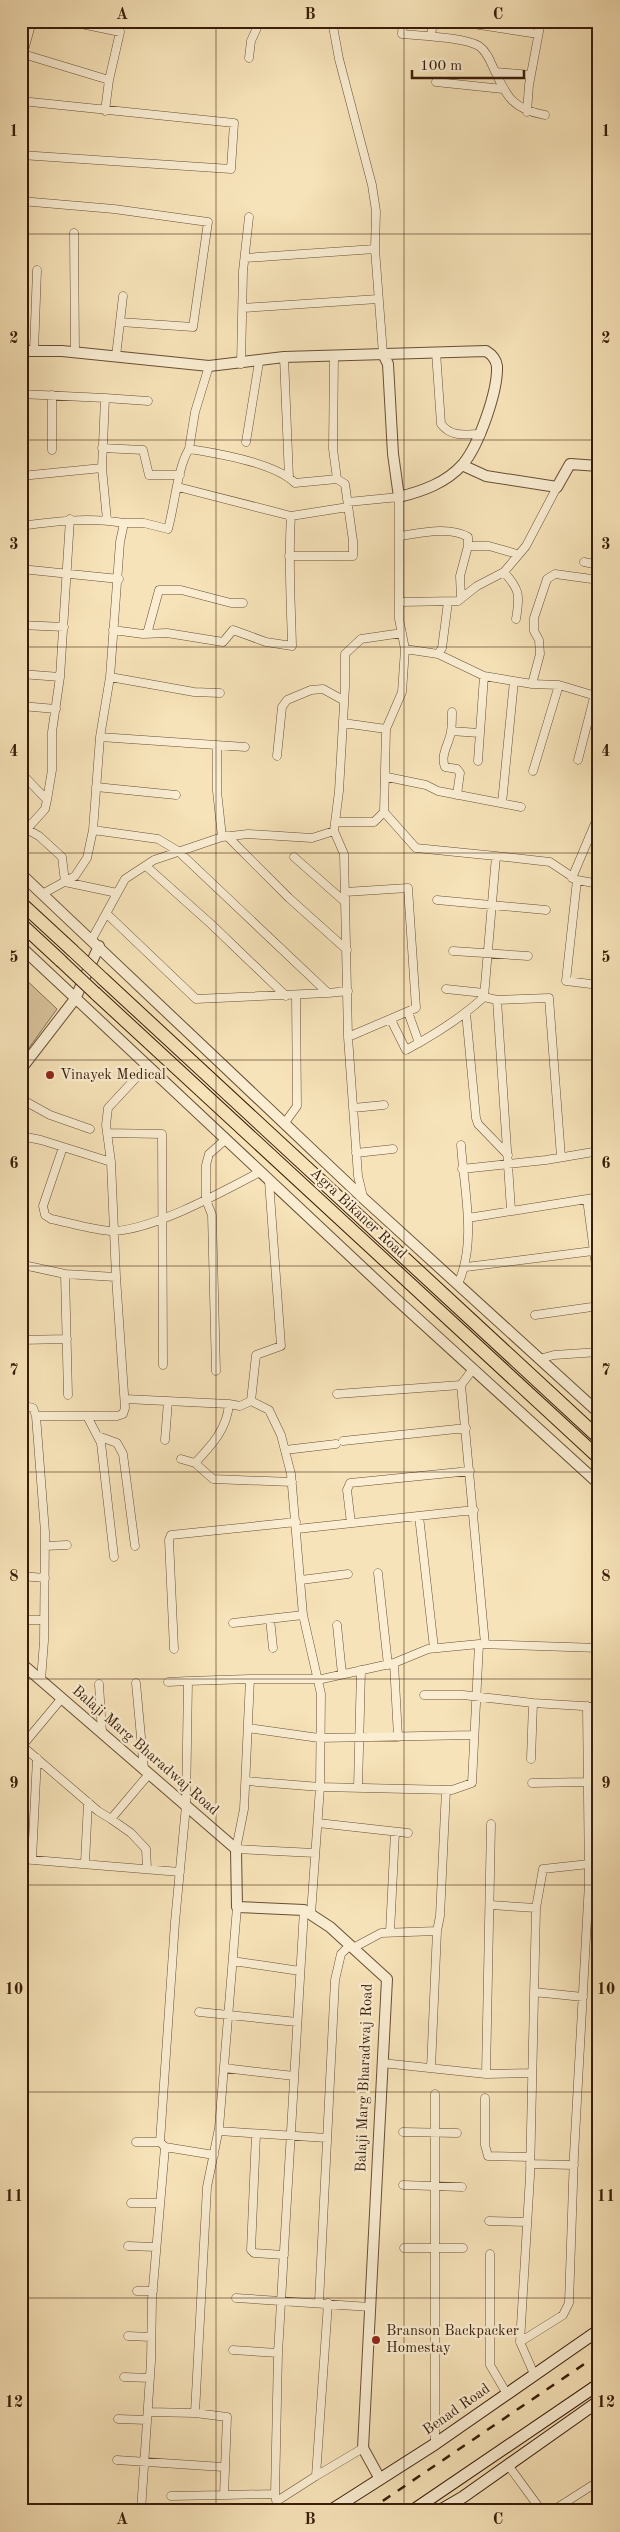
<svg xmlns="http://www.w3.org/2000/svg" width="620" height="2532" viewBox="0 0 620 2532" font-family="'Old Standard TT',serif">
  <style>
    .green { fill: #d7c19b; stroke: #886e52 }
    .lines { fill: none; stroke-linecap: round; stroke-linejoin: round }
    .minor-casing { stroke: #684e34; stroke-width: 9 }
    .tertiary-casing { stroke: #684e34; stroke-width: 12 }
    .secondary-casing { stroke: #391c08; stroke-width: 13 }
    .trunk-casing { stroke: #391c08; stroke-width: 14 }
    .minor { stroke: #faedd2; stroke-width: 8 }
    .tertiary { stroke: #faedd2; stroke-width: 10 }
    .secondary { stroke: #faedd2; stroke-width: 11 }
    .trunk { stroke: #f7e3b9; stroke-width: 12 }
    .rail { stroke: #391c08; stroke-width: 2.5; stroke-dasharray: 9 9; stroke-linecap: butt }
    .trunk-bridge-casing { stroke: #391c08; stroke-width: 14; stroke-linecap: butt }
    .trunk-bridge { stroke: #f7e3b9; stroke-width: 12 }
    .grid { fill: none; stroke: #391c08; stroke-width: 1; stroke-opacity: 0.55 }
    .poi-dot { fill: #8f2418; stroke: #faedd2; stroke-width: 2 }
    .labels { text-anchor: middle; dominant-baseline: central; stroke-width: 4.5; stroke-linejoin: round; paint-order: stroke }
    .poi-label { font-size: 15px; fill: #391c08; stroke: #faedd2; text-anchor: start }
    .street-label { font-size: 15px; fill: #391c08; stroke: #faedd2 }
    .neatline { fill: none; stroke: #391c08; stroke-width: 2 }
    .grid-label { font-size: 16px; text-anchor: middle; font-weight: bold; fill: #391c08 }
  </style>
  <rect width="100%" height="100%" fill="#f7e3b9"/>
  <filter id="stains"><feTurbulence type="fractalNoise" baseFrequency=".004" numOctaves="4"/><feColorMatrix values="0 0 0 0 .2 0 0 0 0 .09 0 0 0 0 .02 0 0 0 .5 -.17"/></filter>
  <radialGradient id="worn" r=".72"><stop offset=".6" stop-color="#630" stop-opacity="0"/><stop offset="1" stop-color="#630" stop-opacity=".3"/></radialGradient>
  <path class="green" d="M21 975 57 1009 21 1059Z"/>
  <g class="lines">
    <defs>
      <path id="minor" d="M332 21 339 59 372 185 376 211 375 249 383 354
        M403 21 402 34C421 36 463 37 479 46 486 51 489 58 492 65 506 94 510 109 545 115
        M454 21 538 34
        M431 36 433 21
        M23 54 32 21
        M249 58 251 41 260 21
        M21 66 23 54 109 80 120 32 67 21
        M496 72 531 75
        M436 82 503 89
        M21 101 234 123 231 169 21 155
        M105 111 109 80
        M527 112 529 85 541 21
        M21 201 114 209 208 222 193 327 120 322 116 356
        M74 233 75 352
        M245 258 375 249
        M243 308 378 299
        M120 322 123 296
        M34 351 37 270
        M436 352 441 424C452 438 465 434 481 434
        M284 357 289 478
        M241 364 243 271 249 217
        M21 394 105 398 102 468 107 520
        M105 398 148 401
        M246 442 259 362
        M102 448 143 450 149 475H180
        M189 449 195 412 209 366
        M52 450V395
        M21 476 102 468
        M178 487 291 516 348 507
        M21 526C56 521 89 517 124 523
        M400 536C421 533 449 526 468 537V546H489L517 554
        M289 556H353V541L345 484 337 479 333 449 334 355
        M584 562 599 565
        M21 569 119 579
        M504 572C520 590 520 595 516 619
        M461 598 460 576 468 546
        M399 602 458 601 477 586 504 572 526 546 557 487
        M21 625 64 627
        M113 630 143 634 167 633 223 642 233 630 266 642 292 646C291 603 288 560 291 516
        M147 634 159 590H181L231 603H243
        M405 649 438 654 484 676 532 684 559 685 599 697
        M438 654 442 648 448 602
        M21 674 60 677
        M110 677 194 692 220 693
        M532 684 540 654 539 640 534 631V618L547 579 555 574 599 580
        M21 706 56 709
        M452 712C452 718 452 725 451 732 449 744 440 755 445 767L457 769 460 773 457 795
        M343 723 386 729
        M451 731 479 733
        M100 737 245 747
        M217 746V791L222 837
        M277 756 282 707 287 700 311 690 323 689 343 700
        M578 760 599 678
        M478 761 484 676
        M533 771 559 685
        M21 773 47 800 45 809 27 829
        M387 777 426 785 438 791 521 807
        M96 787 176 795
        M47 800 52 770V732L60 677 70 519
        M502 803 514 681
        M384 812 416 848 496 856
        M335 822H374L384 812 386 729 402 692 405 649 399 619V497L348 502
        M21 826 39 836 62 857 65 882 117 893
        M93 830 158 839 178 851 328 993 348 991
        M227 836 289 898 347 950
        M294 857 345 902
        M146 866 211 924 286 996
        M572 878 599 814
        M577 880 566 981 599 985
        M345 892 408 888 416 1008 348 1037
        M44 893 75 876 87 858 93 830 100 737 110 677 120 542 124 523H144L168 529C175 504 177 469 189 449 216 453 275 463 295 483L337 479
        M437 900 546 910
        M107 914 196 999 328 993
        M92 939 125 879 154 860 222 837 248 834 312 838 334 831
        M453 951 528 956
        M446 989 484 993
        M484 997 496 856 550 862 577 880 599 884
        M497 1000 549 998 561 1157
        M408 1012 419 1043
        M466 1013 476 1118 478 1124 508 1155
        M391 1020 406 1050C434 1035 460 1019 484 997L497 1000 511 1210
        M21 1099 50 1115 90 1129
        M353 1108 384 1105
        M284 1124 297 1106 296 995
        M107 1133 162 1134 163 1365
        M21 1136 41 1140 111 1162
        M63 1147 43 1206 45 1215 51 1219C67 1222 100 1232 115 1231 157 1228 222 1192 260 1172
        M356 1153 393 1149
        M462 1169 546 1160 599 1151
        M269 1181 281 1346 256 1355 251 1401 269 1410 281 1435 291 1474 303 1615 321 1694 320 1787 311 1914
        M363 1197 358 1176 348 1037 344 854 334 831 339 791 345 687V654L361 639 402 633
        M587 1199 599 1197
        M468 1218 587 1199 599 1289
        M21 1267 28 1266 65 1274 68 1395
        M466 1267 593 1251
        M116 1277 111 1162 106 1125 108 1108 147 1066
        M458 1284C477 1242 464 1190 461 1145
        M535 1315 599 1306
        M21 1340 67 1339
        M539 1359 554 1355 599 1352
        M216 1371 212 1215 206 1200V1165L209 1154 225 1140
        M461 1385 473 1369
        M337 1394 461 1385 485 1644
        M125 1399 229 1404
        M21 1405 33 1408 36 1416
        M88 1418 101 1443 114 1557
        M98 1436 117 1443 123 1454 135 1546
        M165 1440 168 1401
        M343 1441 466 1428
        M285 1450 336 1444
        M181 1459 195 1463 213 1479 292 1482
        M195 1463C212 1445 227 1429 229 1404L240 1406 251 1401
        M21 1487H23
        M419 1516 434 1648
        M351 1523 347 1490 350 1483 470 1471
        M297 1529 474 1510
        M45 1546 67 1545
        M378 1573 388 1665
        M21 1576 45 1578
        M301 1580 348 1574
        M270 1619 273 1648
        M21 1620H44
        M233 1623 303 1615
        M337 1625 342 1674
        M174 1649 169 1540 171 1535 296 1522
        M394 1663 398 1737
        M41 1680 44 1641 45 1532 36 1416H117L123 1414 125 1408 116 1277 65 1274
        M168 1682 188 1681
        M136 1683 144 1770
        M99 1684 102 1733
        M424 1695H463L533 1703 599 1707
        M248 1728 319 1738 474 1735
        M21 1745 98 1811 111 1819 149 1774
        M22 1746 62 1698
        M531 1759 533 1703
        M246 1781 320 1787 452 1790 472 1783 479 1644 599 1648
        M532 1783 586 1782
        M358 1788 361 1670
        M111 1819 131 1833 146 1849 147 1869
        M318 1823 408 1833
        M315 1853 236 1849 244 1809 250 1679H322L394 1663 428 1649 479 1644
        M21 1859 180 1872
        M32 1859 37 1758
        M85 1863 88 1802
        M490 1905 536 1908 530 2176 520 2342 534 2374
        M237 1907 219 2128 207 2187 195 2413 227 2417 224 2495 275 2494 278 2511
        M536 1908 543 1869 589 1864
        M390 1932 395 1832
        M353 1948 381 1933 437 1931 440 1916 446 1790
        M233 1961 300 1971
        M534 1992 583 1997
        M199 2012 297 2022
        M382 2063 486 2074 531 2073
        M224 2068 294 2076
        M431 2068 437 1931
        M486 2074 491 1824
        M435 2094V2444
        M485 2098V2145L488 2156 530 2157
        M219 2131 327 2138
        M403 2132 457 2133
        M256 2134 251 2250 254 2253 284 2255
        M136 2142H160
        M165 2147 214 2155
        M530 2164 574 2165
        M403 2185 462 2187
        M131 2203H160
        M489 2221 527 2222
        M128 2246 156 2247
        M404 2248H463
        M490 2254V2365L507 2394
        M137 2291H153
        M236 2298 370 2307
        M319 2302 335 1980 341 1954 350 1945
        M328 2303 316 2476 363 2448
        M128 2336 151 2337
        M520 2342 563 2315 569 2303 574 2155 589 1883 587 1706
        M233 2350 278 2353
        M124 2377 150 2378
        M148 2412 195 2413
        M118 2419 147 2420
        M117 2460 223 2467
        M508 2465 538 2506 546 2511
        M275 2494 278 2353 304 1910
        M171 2496 224 2495
        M277 2501 316 2476
        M141 2511 151 2361 152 2299 165 2147 160 2142 175 1922 186 1806 188 1681 250 1679
        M552 2511 599 2481"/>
      <path id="tertiary" d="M21 351H62L209 366 284 357 486 351C491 354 496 359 497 366 498 391 479 445 463 464 446 483 423 491 399 497L393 454 388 364 383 354
        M462 465 486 476 557 487 570 464 599 466
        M21 874 363 1198 599 1413
        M21 947 395 1298 599 1484
        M21 1069 75 999 99 946
        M21 1663 236 1849 237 1907 304 1910 330 1927 387 1979 363 2448 380 2479"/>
      <path id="secondary" d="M330 2511 435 2444 599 2330
        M412 2511 599 2384
        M439 2511 463 2497 599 2401"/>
      <path id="trunk" d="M21 903 72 950
        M21 924 61 961
        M103 979 599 1438
        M95 993 599 1458"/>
    </defs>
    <use href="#minor" class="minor-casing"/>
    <use href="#tertiary" class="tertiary-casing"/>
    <use href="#secondary" class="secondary-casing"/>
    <use href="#trunk" class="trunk-casing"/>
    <use href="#minor" class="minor"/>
    <use href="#tertiary" class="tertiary"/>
    <use href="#secondary" class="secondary"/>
    <use href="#trunk" class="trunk"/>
    <path class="rail" d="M368 2511 599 2354"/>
    <defs>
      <path id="trunk-bridge" d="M72 950 103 979
        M61 961 95 993"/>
    </defs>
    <use href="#trunk-bridge" class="trunk-bridge-casing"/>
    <use href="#trunk-bridge" class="trunk-bridge"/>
  </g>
  <path class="grid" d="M216 21V2511M404 21V2511M21 234H599M21 440H599M21 647H599M21 853H599M21 1060H599M21 1266H599M21 1472H599M21 1679H599M21 1885H599M21 2092H599M21 2298H599"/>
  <g class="poi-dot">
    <circle cx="50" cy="1075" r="5"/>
    <circle cx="376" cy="2340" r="5"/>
  </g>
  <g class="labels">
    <g class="poi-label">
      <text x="60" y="1075">Vinayek Medical</text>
      <text x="386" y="2331">Branson Backpacker<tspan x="386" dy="17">Homestay</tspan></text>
    </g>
    <g class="street-label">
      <text transform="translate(358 1214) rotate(43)">Agra Bikaner Road</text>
      <text transform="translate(145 1751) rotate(41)">Balaji Marg Bharadwaj Road</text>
      <text transform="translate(365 2078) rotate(-88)">Balaji Marg Bharadwaj Road</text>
      <text transform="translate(457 2410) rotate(-35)">Benad Road</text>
    </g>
  </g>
  <rect width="620" height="2532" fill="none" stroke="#f7e3b9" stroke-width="55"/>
  <path d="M412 70v8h112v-8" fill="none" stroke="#391c08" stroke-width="2.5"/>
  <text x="420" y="70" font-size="15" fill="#391c08" stroke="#faedd2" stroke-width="4" paint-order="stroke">100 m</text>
  <rect x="28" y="28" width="564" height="2476" class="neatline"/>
  <g class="grid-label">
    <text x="122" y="19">A</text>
    <text x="310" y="19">B</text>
    <text x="498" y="19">C</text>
    <text x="14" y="136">1</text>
    <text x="606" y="136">1</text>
    <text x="14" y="343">2</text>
    <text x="606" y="343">2</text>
    <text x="14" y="549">3</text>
    <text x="606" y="549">3</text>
    <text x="14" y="756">4</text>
    <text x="606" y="756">4</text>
    <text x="14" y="962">5</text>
    <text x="606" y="962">5</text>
    <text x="14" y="1168">6</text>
    <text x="606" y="1168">6</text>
    <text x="14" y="1375">7</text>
    <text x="606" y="1375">7</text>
    <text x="14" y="1581">8</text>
    <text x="606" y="1581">8</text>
    <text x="14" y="1788">9</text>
    <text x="606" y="1788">9</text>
    <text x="14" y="1994">10</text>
    <text x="606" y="1994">10</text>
    <text x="14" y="2201">11</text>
    <text x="606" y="2201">11</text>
    <text x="14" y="2407">12</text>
    <text x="606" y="2407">12</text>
    <text x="122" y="2524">A</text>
    <text x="310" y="2524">B</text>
    <text x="498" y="2524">C</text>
  </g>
  <rect width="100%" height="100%" filter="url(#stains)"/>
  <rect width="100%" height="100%" fill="url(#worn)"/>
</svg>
